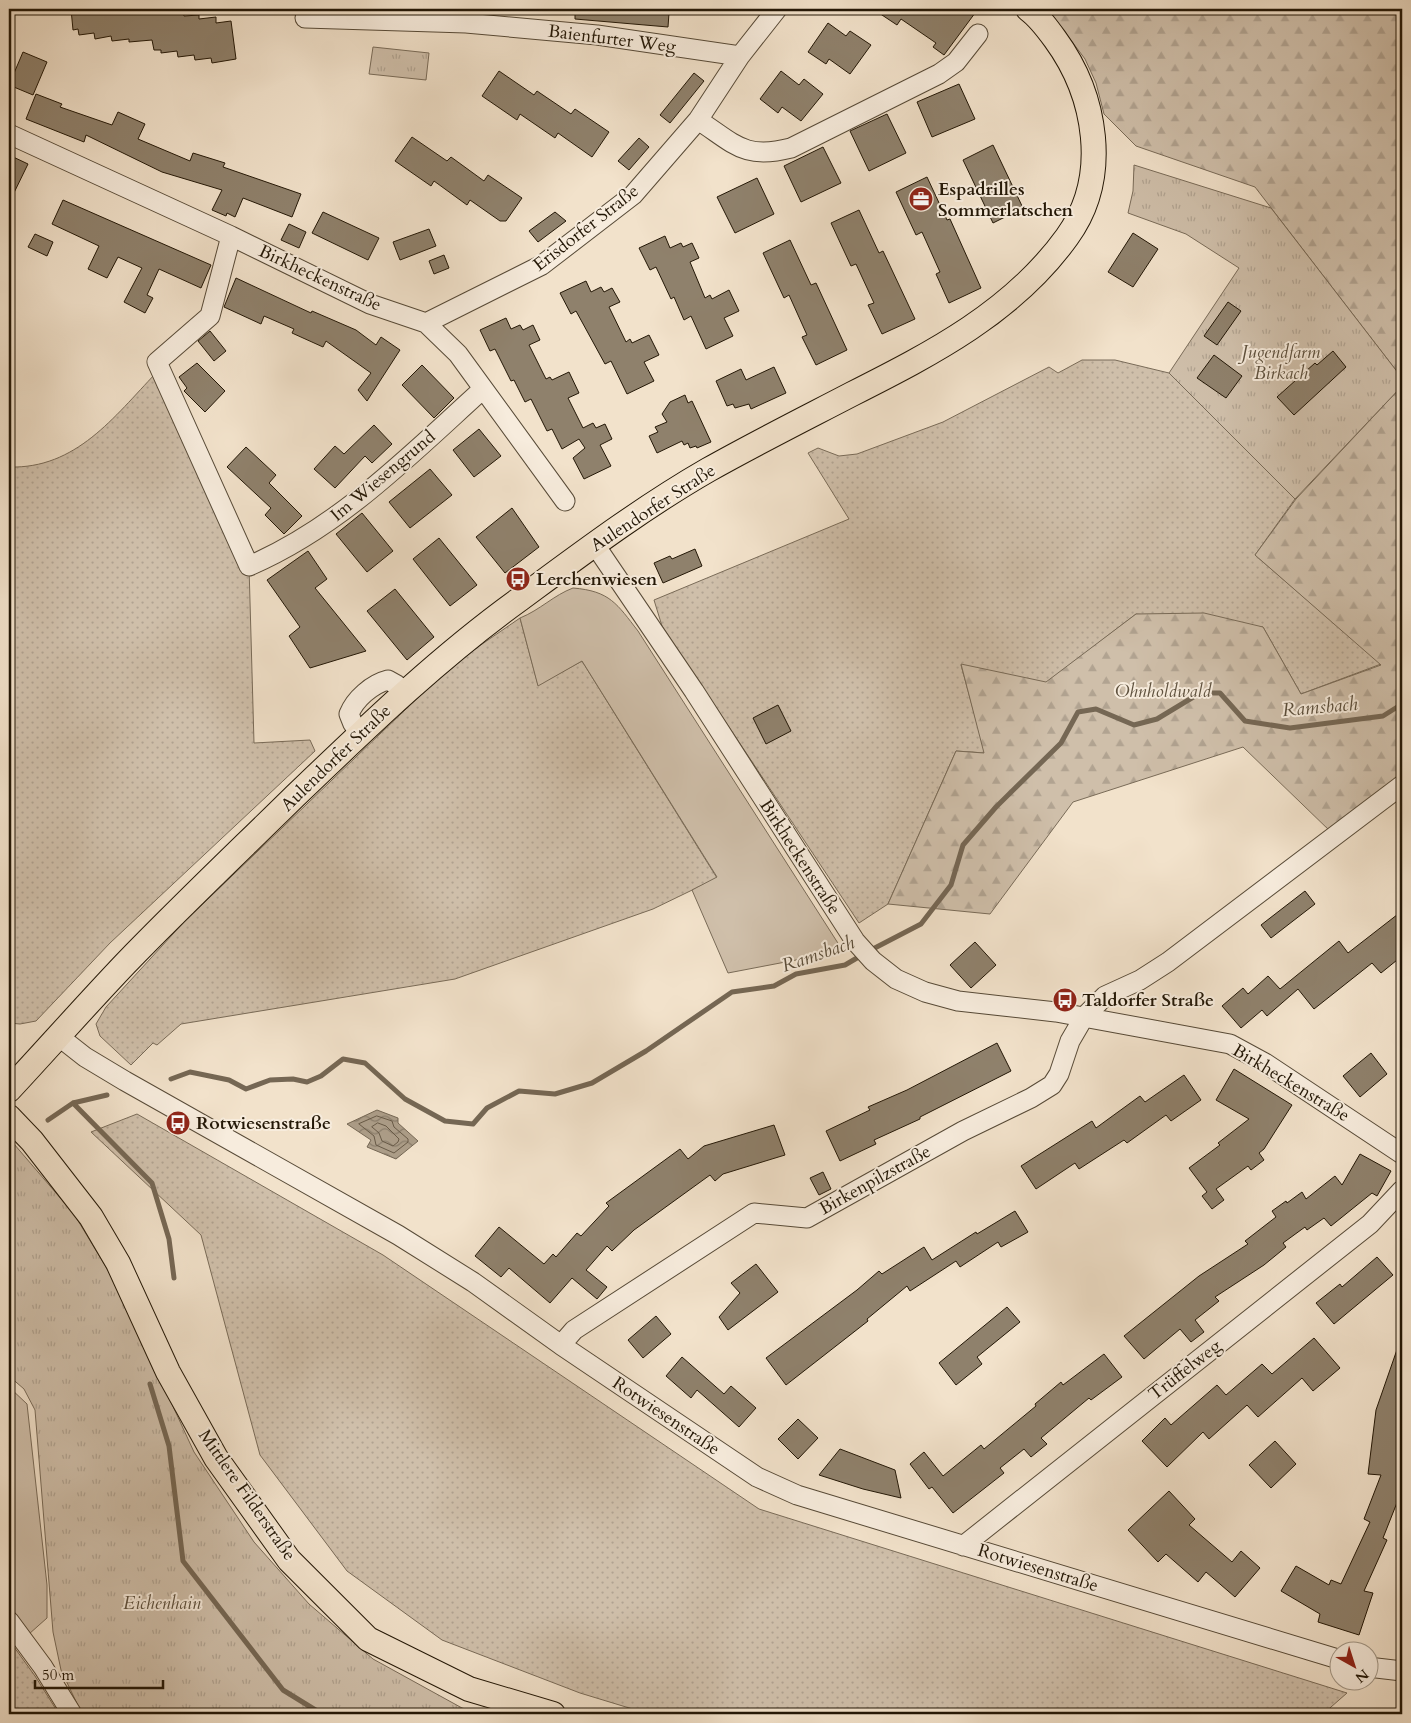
<svg xmlns="http://www.w3.org/2000/svg" width="1411" height="1723" viewBox="0 0 1411 1723" font-family="Cardo,serif">
  <style>
    .grass { fill: url(#grass-dots); stroke: #796b58 }
    .forest { fill: url(#forest-firs); stroke: #796b58 }
    .park { fill: url(#park-tufts); stroke: #796b58 }
    .garden { fill: #cfbfaa; stroke: #796b58 }
    .water { fill: url(#water-waves); stroke: #756754 }
    .lines { fill: none; stroke-linecap: round; stroke-linejoin: round }
    .shore { stroke: #685a47; stroke-width: 1 }
    .stream { stroke: #756754; stroke-width: 5 }
    .building { fill: #8f816c; stroke: #231706 }
    .minor-casing { stroke: #574a37; stroke-width: 21 }
    .major-casing { stroke: #231706; stroke-width: 26 }
    .minor { stroke: #f7ecdd; stroke-width: 19 }
    .major { stroke: #f2e2cb; stroke-width: 24 }
    .labels { text-anchor: middle; dominant-baseline: central; stroke-width: 4; stroke-linejoin: round; paint-order: stroke }
    .street-label { font-size: 18px; fill: #231706; stroke: #f7ecdd }
    .poi-label { font-size: 18px; font-weight: bold; fill: #231706; stroke: #f7ecdd; text-anchor: start }
    .park-label { font-size: 18px; font-style: italic; fill: #5f523f; stroke: #f7ecdd }
    .water-label { font-size: 19px; font-style: italic; fill: #5a4d3a; stroke: #f7ecdd }
  </style>
  <defs>
    <pattern id="grass-dots" width="8" height="8" patternUnits="userSpaceOnUse" patternTransform="scale(1.25)"><rect width="8" height="8" fill="#cfbfaa"/><path d="M2 2h.1M6 6h.1" fill="none" stroke="#b1a391" stroke-width="1.8" stroke-linecap="round"/></pattern>
    <pattern id="forest-firs" width="22" height="20" patternUnits="userSpaceOnUse" patternTransform="scale(1.25)"><rect width="22" height="20" fill="#cfbfaa"/><path d="M5 1l3.5 6h-7zM16 11l3.5 6h-7z" fill="#b1a391"/></pattern>
    <pattern id="park-tufts" width="24" height="20" patternUnits="userSpaceOnUse" patternTransform="scale(1.25)"><rect width="24" height="20" fill="#cfbfaa"/><path d="M3 7l-1-3M5 7V3M7 7l1-3M15 17l-1-3M17 17v-4M19 17l1-3" fill="none" stroke="#b1a391"/></pattern>
    <pattern id="water-waves" width="16" height="10" patternUnits="userSpaceOnUse" patternTransform="scale(1.25)"><rect width="16" height="10" fill="#ac9d88"/><path d="M0 5q4-4 8 0t8 0" fill="none" stroke="#8c7f6d"/></pattern>
  </defs>
  <rect width="100%" height="100%" fill="#f2e2cb"/>
  <filter id="stains"><feTurbulence type="fractalNoise" baseFrequency=".004" numOctaves="4"/><feColorMatrix values="0 0 0 0 .2 0 0 0 0 .09 0 0 0 0 .02 0 0 0 .5 -.17"/></filter>
  <radialGradient id="worn" r=".72"><stop offset=".6" stop-color="#630" stop-opacity="0"/><stop offset="1" stop-color="#630" stop-opacity=".3"/></radialGradient>
  <path class="grass" d="M1082 360H1115L1169 373 1295 499 1255 555 1381 664 1301 694 1263 627 1136 614 1046 683 961 665 985 753 956 751 888 904 859 923 662 626 654 600 849 519 808 453 818 448 839 456 857 454 943 422 1049 367 1058 373Z
    M156 373 249 566 254 743 310 740 315 751 110 943 36 1021 20 1024 9 1023V467C76 469 114 417 156 373Z
    M520 618 538 685 582 661 717 878 653 909 455 979 181 1024 157 1045 153 1043 131 1065 100 1036 96 1024 106 1007 184 922 430 686 472 651Z
    M137 1114 383 1255 759 1509 1347 1693 1323 1714H649L580 1693 442 1640 347 1571 260 1455 201 1235 91 1132Z
    M9 1640 35 1676 59 1714H9Z"/>
  <path class="forest" d="M1058 9H1402V378L1255 187 1136 146 1104 114 1096 83 1085 59 1052 15Z
    M1402 386V776L1331 832 1243 747 1073 802 990 914 888 904 956 751 984 753 961 664 1046 682 1136 614 1204 613 1263 627 1301 694 1381 665 1255 555 1296 499Z"/>
  <path class="park" d="M373 47 429 53 426 80 369 74Z
    M1134 165 1271 208 1402 378V386L1295 499 1169 373 1239 268 1186 234 1128 213 1133 191Z
    M14 1144 74 1214 118 1287 194 1452 254 1542 309 1604 373 1659 462 1708 484 1714H82L61 1670 53 1632 35 1410 24 1389 9 1376V1147Z"/>
  <path class="garden" d="M573 588C610 591 617 604 638 631L843 951 728 973 692 890 717 877 582 661 538 686 520 618C540 610 554 595 573 588Z
    M9 1387 27 1404 47 1585V1618L29 1634 9 1608Z"/>
  <path class="water" d="M377 1110 398 1118V1123L418 1141 396 1159 367 1147 371 1140 347 1124Z"/>
  <g class="lines">
    <path class="shore" d="M377 1116 392 1121 394 1127 408 1139V1142L394 1153 376 1145 374 1136 359 1124Z
      M378 1123 386 1126 399 1139 398 1142 393 1146 382 1141 379 1133 372 1127Z"/>
    <path class="stream" d="M869 951 921 924 951 885 963 845 996 807 1061 743 1078 712 1096 709 1134 725 1157 719 1200 693H1220L1245 721 1290 728 1383 716 1402 704
      M171 1079 190 1072 229 1080 246 1089 270 1080 293 1079 307 1082 321 1076 343 1059 365 1063 405 1099 445 1121 473 1124 487 1108 519 1091 555 1094 592 1083 646 1051 732 992 774 986 796 974 845 965 862 955
      M73 1103 152 1183 169 1239 174 1278
      M48 1120 73 1103 107 1095
      M150 1384 169 1446 183 1561 283 1690 322 1714"/>
  </g>
  <path class="building" d="M71 9H133V13L168 9V13L183 12 184 16 199 15V19L216 17V23L231 21 236 59 212 63 211 58 195 60 194 55 178 57 177 51 161 53V50H154L152 40 129 42V39L112 41 111 36 95 39 94 33 79 35 78 29 73 30Z
    M575 9H620L669 13 668 27 575 19Z
    M873 9H978L944 55 933 47 936 43 901 19 897 25Z
    M828 23 846 36 850 31 871 45 850 74 829 59 826 64 808 52Z
    M23 52 47 62 33 95 9 85Z
    M499 71 534 95 537 91 571 114 575 109 609 132 592 157 558 133 555 138 520 114 517 120 482 96Z
    M781 71 799 85 804 79 823 94 801 121 782 107 778 113 760 99Z
    M694 73 704 81 670 123 660 115Z
    M959 84 975 119 932 137 917 102Z
    M36 94 62 104 60 107 112 125 118 112 145 124 138 139 190 161 193 153 225 163 223 167 301 194 292 217 243 198 235 217 227 213 226 216 212 210 222 190 162 172 86 135 84 142 26 119Z
    M887 114 906 153 869 171 850 131Z
    M412 137 447 161 451 157 484 181 488 175 522 198 506 221H500L470 200 467 205 434 181 431 186 395 161Z
    M639 138 649 147 629 170 618 161Z
    M993 145 1023 208 993 223 963 160Z
    M823 147 841 183 801 202 784 166Z
    M9 155 28 164 9 203Z
    M927 177 947 220 950 219 981 288 949 303 936 274 940 272 922 232 916 235 896 192Z
    M757 178 774 214 735 233 717 197Z
    M63 200 211 265 201 288 159 269 147 295 153 298 145 313 124 302 142 268 118 257 107 278 88 269 99 246 52 224Z
    M859 210 879 253 883 251 915 319 882 334 868 305 874 303 856 264 851 266 831 223Z
    M323 212 379 238 368 260 312 233Z
    M555 212 566 221 538 242 529 231Z
    M289 224 306 232 299 248 281 240Z
    M429 229 436 246 400 260 393 242Z
    M1133 233 1158 249 1133 287 1108 272Z
    M35 234 53 242 47 256 28 247Z
    M665 236 670 248 681 243 683 247 692 243 699 258 690 262 705 298 710 295 712 299 729 290 739 311 724 318 733 336 706 349 691 316 684 320 674 297 671 299 656 267 650 270 639 248Z
    M790 240 811 285 816 283 847 350 816 365 802 337 807 335 789 295 784 298 763 253Z
    M444 255 449 268 434 274 429 261Z
    M236 278 311 313 312 311 356 330 376 345 381 337 400 350 367 401 358 390 371 373 326 341 323 347 292 333 294 329 264 316 261 324 224 307Z
    M586 281 591 292 601 287 604 292 612 288 620 302 609 307 626 342 630 339 632 343 649 335 659 355 644 362 654 381 627 394 611 361 605 364 576 311 571 314 560 293Z
    M1228 302 1241 311 1217 345 1204 336Z
    M506 318 511 329 520 325 523 330 533 325 540 340 529 345 546 379 550 377 552 380 569 372 579 393 568 398 583 428 593 423 596 428 605 424 612 439 600 445 611 466 584 479 573 458 585 448 579 439 562 449 552 429 547 431 531 399 525 402 514 380 511 381 495 349 490 351 480 330Z
    M210 331 226 351 214 361 198 341Z
    M1333 351 1346 367 1294 415 1277 397 1315 363 1317 365Z
    M1214 355 1242 376 1226 398 1197 378Z
    M197 363 225 391 205 412 184 391 187 388 179 377Z
    M422 365 454 398 434 418 402 385Z
    M774 367 786 393 751 409 749 404 735 408 733 404 727 406 716 381 741 369 746 380Z
    M685 395 688 403 692 401 711 442 697 448 696 446 690 448 688 443 684 445 682 441 657 453 649 436 658 432 655 427 667 422 662 414 670 402Z
    M374 425 392 444 372 463 365 456 335 488 314 469 335 446 344 454Z
    M479 429 501 456 474 477 453 450Z
    M246 447 276 475 269 483 302 516 284 534 265 515 271 508 227 467Z
    M430 469 452 495 410 528 389 502Z
    M512 508 539 547 505 573 476 537Z
    M362 513 393 551 367 572 336 534Z
    M439 538 477 585 450 606 413 559Z
    M695 549 702 566 663 583 654 563 670 556 672 559Z
    M308 551 327 579 315 588 366 651 310 668 289 636 300 627 267 580Z
    M395 589 434 637 407 660 367 611Z
    M778 705 791 731 766 744 753 718Z
    M1305 891 1315 904 1271 938 1261 925Z
    M1402 911V956L1381 973 1372 963 1314 1009 1298 989 1267 1016 1262 1010 1241 1028 1222 1006 1243 988 1248 994 1268 976 1280 989 1339 941 1348 953Z
    M975 942 996 965 971 988 950 965Z
    M997 1043 1011 1071 920 1117V1119L874 1140 876 1144 840 1161 826 1131 870 1110 868 1107 907 1090Z
    M1371 1053 1387 1074 1360 1097 1343 1076Z
    M1234 1069 1292 1105 1264 1149 1259 1153 1264 1160 1251 1170 1248 1166 1216 1189 1224 1200 1212 1209 1202 1196 1207 1192 1189 1168 1220 1145 1218 1143 1249 1119 1216 1100Z
    M1184 1075 1201 1100 1171 1121 1166 1115 1127 1143 1124 1140 1079 1169 1075 1163 1036 1189 1021 1166 1092 1121 1096 1128 1140 1096 1145 1102Z
    M774 1125 785 1155 723 1174 715 1181 710 1175 634 1230 612 1251 607 1246 586 1270 607 1287 597 1299 572 1278 550 1303 509 1268 501 1277 475 1256 499 1227 544 1264 553 1254 556 1257 577 1233 581 1236 609 1206 606 1203 680 1149 688 1159 704 1146Z
    M1360 1154 1391 1171 1377 1196 1372 1193 1331 1226 1324 1218 1307 1230 1305 1227 1283 1243 1286 1247 1264 1265 1215 1297 1219 1301 1195 1320 1204 1332 1191 1342 1180 1329 1144 1359 1124 1336 1199 1276 1248 1244 1245 1241 1276 1217 1272 1211 1286 1201 1287 1203 1302 1192 1306 1199 1335 1176 1342 1185Z
    M823 1172 831 1189 819 1195 810 1178Z
    M1015 1211 1028 1232 1001 1247 998 1242 960 1267 956 1261 910 1291 907 1286 867 1319 868 1321 786 1385 766 1358 857 1290 879 1271 882 1274 924 1247 932 1260 976 1232 977 1234Z
    M1377 1257 1393 1275 1334 1324 1316 1303 1340 1284 1342 1287Z
    M756 1264 778 1292 728 1330 719 1317 740 1293 731 1283Z
    M1007 1307 1020 1322 977 1357 982 1364 956 1385 939 1363Z
    M656 1316 671 1334 643 1358 628 1340Z
    M1314 1338 1340 1368 1313 1391 1302 1378 1258 1417 1247 1405 1209 1439 1203 1432 1167 1467 1142 1441 1165 1418 1171 1425 1217 1385 1226 1395 1262 1364 1272 1374Z
    M1400 1341H1402V1490L1383 1538 1387 1540 1364 1591 1373 1593 1359 1635 1318 1622 1320 1614 1281 1591 1296 1566 1329 1585 1331 1580 1341 1584 1370 1522 1364 1519 1381 1475 1368 1474 1376 1410Z
    M1104 1354 1122 1377 1091 1400 1089 1398 1041 1438 1047 1444 1031 1457 1024 1449 1000 1468 1004 1473 953 1513 932 1487 929 1489 910 1464 924 1452 943 1476 981 1445 984 1449 1036 1406 1035 1404 1061 1382 1063 1385Z
    M682 1357 724 1394 731 1386 756 1408 739 1427 697 1390 691 1398 666 1376Z
    M798 1419 818 1438 798 1459 778 1439Z
    M1275 1441 1296 1464 1271 1488 1249 1465Z
    M840 1449 895 1470 901 1498 863 1489 819 1475Z
    M1169 1491 1195 1519 1189 1525 1232 1562 1241 1551 1260 1568 1235 1597 1206 1572 1198 1582 1166 1554 1158 1562 1128 1530Z"/>
  <g class="lines">
    <defs>
      <path id="minor" d="M305 18 466 23 597 35 740 56
        M698 120C735 144 744 160 791 148L939 74 956 62 978 34
        M9 134 231 236 370 304 426 323 458 354 565 501
        M231 236 210 316 157 362 249 566C340 527 410 455 483 389
        M426 323 542 265 633 195 698 120 740 56 777 9
        M595 545 694 691 855 941 873 961 896 979 925 992 958 1001 1056 1012 1230 1044 1265 1063 1402 1154
        M353 724 349 714C355 699 372 684 388 680L397 685
        M57 1035 85 1057 125 1081 398 1235 473 1282 561 1345 757 1477 797 1495 1338 1659
        M561 1345 574 1330 754 1213 807 1218 963 1131 1031 1098 1052 1085 1059 1074 1070 1041 1084 1017 1105 996 1140 980 1168 962 1402 785
        M963 1546 1370 1224 1402 1190
        M9 1621 43 1667 72 1714
        M1368 1667 1402 1671"/>
      <path id="major" d="M9 1090C48 1048 86 1005 125 964 180 907 237 853 293 798 366 728 438 658 520 599 581 554 642 508 708 470 756 443 804 419 852 394 933 353 1013 312 1067 237 1111 177 1096 95 1055 39 1047 28 1039 17 1028 9
        M9 1117 32 1141 91 1217 118 1263 168 1372 216 1458 289 1560 368 1639 469 1689 553 1714"/>
    </defs>
    <use href="#minor" class="minor-casing"/>
    <use href="#major" class="major-casing"/>
    <use href="#minor" class="minor"/>
    <use href="#major" class="major"/>
  </g>
  <defs>
    <symbol id="office-disc" viewBox="-11 -11 22 22"><circle r="9.5" fill="#8f2418" stroke="#f7ecdd"/><path d="M-6-3h4V-5.5h4V-3h4V5H-6ZM-1-4.5V-3h2v-1.5ZM-6 0V1H6V0Z" fill="#fff"/></symbol>
    <symbol id="bus-disc" viewBox="-11 -11 22 22"><circle r="9.5" fill="#8f2418" stroke="#f7ecdd"/><path d="M-5-6H5V4H4V6H2V4H-2V6H-4V4H-5ZM-3.5-4V0h7V-4ZM-3.5 1.2v1.5H-2V1.2ZM2 1.2v1.5H3.5V1.2Z" fill="#fff"/></symbol>
  </defs>
  <g fill-rule="evenodd">
    <use href="#office-disc" x="907" y="185" width="28" height="28"/>
    <use href="#bus-disc" x="504" y="565" width="28" height="28"/>
    <use href="#bus-disc" x="1051" y="986" width="28" height="28"/>
    <use href="#bus-disc" x="164" y="1109" width="28" height="28"/>
  </g>
  <g class="labels">
    <g class="street-label">
      <text transform="translate(612 39) rotate(7)">Baienfurter Weg</text>
      <text transform="translate(586 228) rotate(-38)">Erisdorfer Straße</text>
      <text transform="translate(320 278) rotate(25)">Birkheckenstraße</text>
      <text transform="translate(383 476) rotate(-40)">Im Wiesengrund</text>
      <text transform="translate(653 508) rotate(-33)">Aulendorfer Straße</text>
      <text transform="translate(336 758) rotate(-44)">Aulendorfer Straße</text>
      <text transform="translate(800 857) rotate(57)">Birkheckenstraße</text>
      <text transform="translate(1291 1083) rotate(31)">Birkheckenstraße</text>
      <text transform="translate(875 1180) rotate(-29)">Birkenpilzstraße</text>
      <text transform="translate(1185 1370) rotate(-38)">Trüffelweg</text>
      <text transform="translate(666 1416) rotate(34)">Rotwiesenstraße</text>
      <text transform="translate(247 1495) rotate(55)">Mittlere Filderstraße</text>
      <text transform="translate(1038 1568) rotate(17)">Rotwiesenstraße</text>
    </g>
    <g class="poi-label">
      <text x="938" y="189">Espadrilles<tspan x="938" dy="21">Sommerlatschen</tspan></text>
      <text x="536" y="579">Lerchenwiesen</text>
      <text x="1082" y="1000">Taldorfer Straße</text>
      <text x="196" y="1123">Rotwiesenstraße</text>
    </g>
    <g class="park-label">
      <text x="1281" y="352">Jugendfarm<tspan x="1281" dy="21">Birkach</tspan></text>
      <text x="1163" y="691">Ohnholdwald</text>
      <text x="162" y="1603">Eichenhain</text>
    </g>
    <g class="water-label">
      <text transform="translate(1320 707) rotate(-5)">Ramsbach</text>
      <text transform="translate(818 954) rotate(-19)">Ramsbach</text>
    </g>
  </g>
  <rect width="1411" height="1723" fill="none" stroke="#f2e2cb" stroke-width="30"/>
  <rect x="10" y="10" width="1391" height="1703" fill="none" stroke="#231706" stroke-width="2.5"/>
  <rect x="15" y="15" width="1381" height="1693" fill="none" stroke="#231706"/>
  <g transform="translate(1354 1666) rotate(141)"><circle r="24" fill="#f7ecdd" stroke="#a29787"/>
  <path d="M0-4L9 19L0 12L-9 19Z" fill="#8f2418"/>
  <text y="-8" font-size="14" font-weight="bold" text-anchor="middle" fill="#231706">N</text>
  </g>
  <path d="M35 1680v8h128v-8" fill="none" stroke="#231706" stroke-width="2.5"/>
  <text x="42" y="1680" font-size="15" fill="#231706" stroke="#f7ecdd" stroke-width="4" paint-order="stroke">50 m</text>
  <rect width="100%" height="100%" filter="url(#stains)"/>
  <rect width="100%" height="100%" fill="url(#worn)"/>
</svg>
